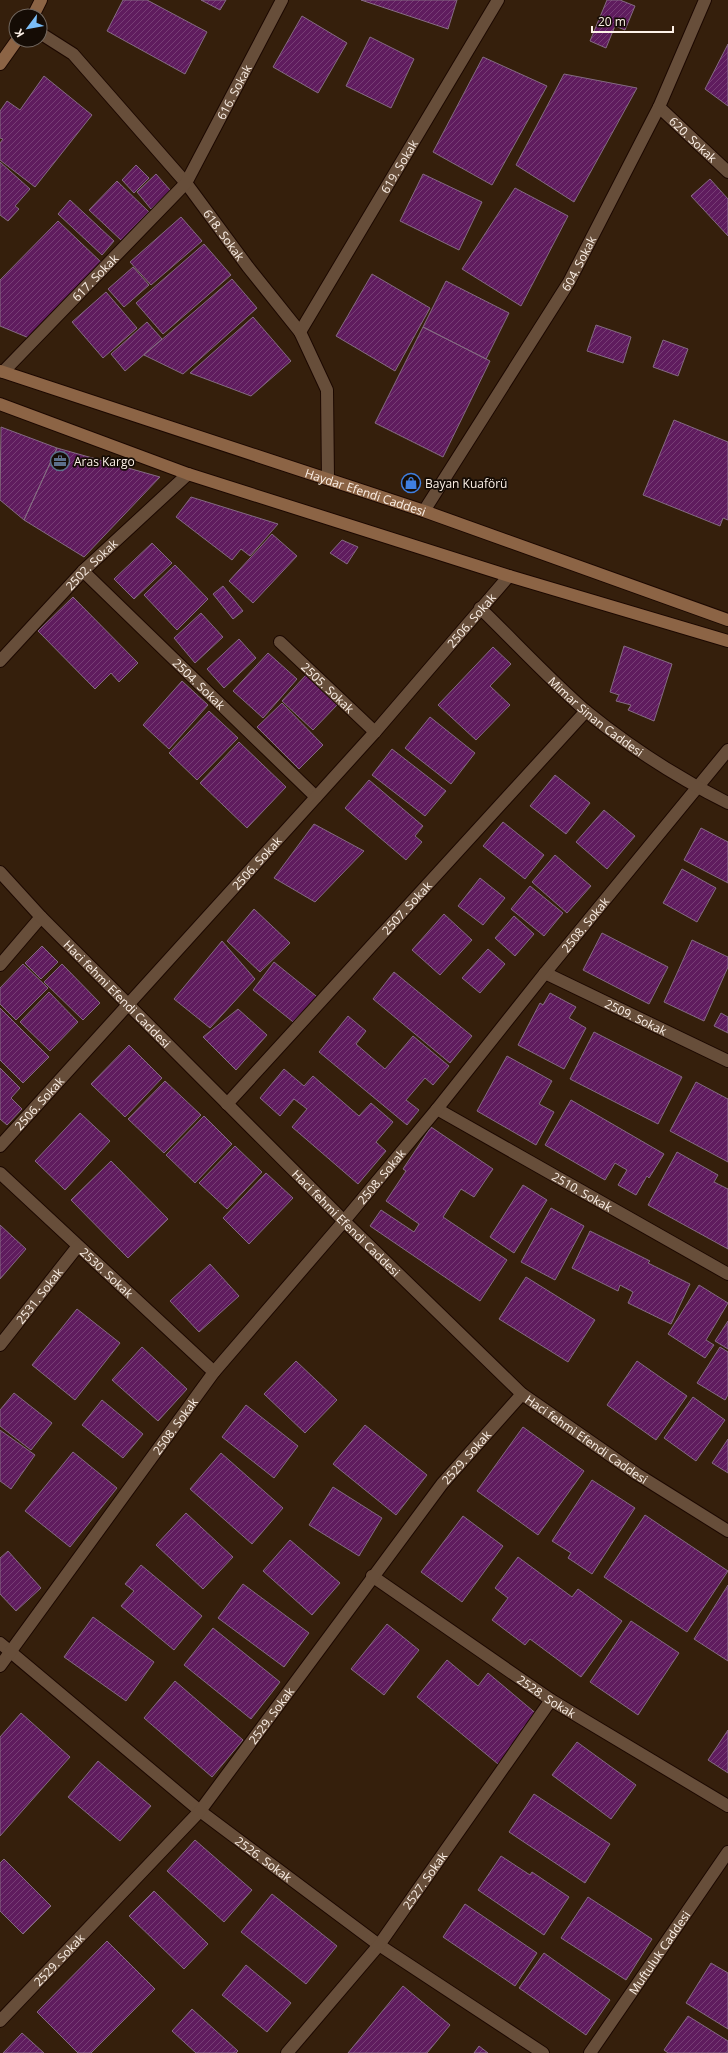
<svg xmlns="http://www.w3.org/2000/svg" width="728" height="2053" viewBox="0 0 728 2053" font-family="'Open Sans',sans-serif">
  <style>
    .building { fill: url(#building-hatch); stroke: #846b82 }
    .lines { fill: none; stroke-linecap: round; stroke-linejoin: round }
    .minor-casing { stroke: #1c0800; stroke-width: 14 }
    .tertiary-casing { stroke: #1c0800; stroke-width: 14 }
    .secondary-casing { stroke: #1c0800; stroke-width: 14 }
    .minor { stroke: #674e3a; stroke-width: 12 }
    .tertiary { stroke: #674e3a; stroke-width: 12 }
    .secondary { stroke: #8c6445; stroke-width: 12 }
    .labels { text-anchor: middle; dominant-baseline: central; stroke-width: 3.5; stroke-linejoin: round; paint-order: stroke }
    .street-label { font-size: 12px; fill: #fdf1e8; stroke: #150c05 }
    .poi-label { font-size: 12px; fill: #fdf1e8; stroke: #150c05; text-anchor: start }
  </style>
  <defs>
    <pattern id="building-hatch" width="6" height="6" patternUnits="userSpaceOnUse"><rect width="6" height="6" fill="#5f1c5e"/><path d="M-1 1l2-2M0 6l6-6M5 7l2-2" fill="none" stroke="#773d75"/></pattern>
  </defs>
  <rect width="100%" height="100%" fill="#351f0c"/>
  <path class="building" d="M123 0H147L207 32 185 74 107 31Z
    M201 0H226L220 10Z
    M361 0H457L448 29Z
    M607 0H620L635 6 625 30 615 26 606 48 590 41Z
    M302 16 347 43 318 93 273 67Z
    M370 37 414 59 391 108 346 86Z
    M728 44V106L705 89Z
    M483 57 547 86 492 185 433 152Z
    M564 74 637 88 574 202 516 165Z
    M44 76 92 115 35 187 0 160V143L3 139 0 138V111L7 101 20 110Z
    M0 162 30 189 15 206 19 209 8 221 0 215Z
    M136 165 149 178 134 193 122 180Z
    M156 174 171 191 151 209 137 192Z
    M423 174 482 202 459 250 400 221Z
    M710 179 728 199V236L691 196Z
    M117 181 149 212 122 241 89 210Z
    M515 188 568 216 521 306 462 269Z
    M70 200 114 241 102 255 58 214Z
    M181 217 202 241 151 285 130 262Z
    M58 221 102 263 29 338 0 326V280Z
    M204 244 231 275 163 334 136 303Z
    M133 267 149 285 124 307 108 289Z
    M372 274 430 308 395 371 336 336Z
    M232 279 257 308 183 374 144 355Z
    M446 281 509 313 486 359 423 327Z
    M106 292 137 328 103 358 72 322Z
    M253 317 291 361 251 396 190 373Z
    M147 322 162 339 125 371 111 354Z
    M596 325 631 337 623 363 587 351Z
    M423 327 490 361 443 457 375 423Z
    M663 340 688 349 678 376 653 367Z
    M674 420 728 442V520L723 518 720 526 643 495Z
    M1 427 57 448 24 520 0 500Z
    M57 448 160 477 84 557 24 520Z
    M191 497 278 524 250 556 241 549 232 560 176 517Z
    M272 534 297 556 253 603 229 581Z
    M342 540 358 547 347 564 330 553Z
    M152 543 172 563 134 599 114 579Z
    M175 565 208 599 177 630 144 595Z
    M223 586 243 611 233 619 213 594Z
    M73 597 138 663 119 682 111 673 95 689 38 631Z
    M201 613 223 637 195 663 174 638Z
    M239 639 256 658 224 688 207 669Z
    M624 646 672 664 654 721 628 710 631 705 616 701 619 695 610 692Z
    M493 647 511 664 490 686 510 705 476 740 438 705Z
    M268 653 297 679 263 718 233 691Z
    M306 675 337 705 313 730 282 701Z
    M182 681 208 705 169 749 143 725Z
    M282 703 323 745 299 769 257 727Z
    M209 711 238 738 197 780 169 753Z
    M430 717 475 753 451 784 405 748Z
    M239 742 286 787 247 828 200 783Z
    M392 749 446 791 425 816 372 775Z
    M555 775 590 803 566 834 530 806Z
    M369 780 423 826 415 836 422 842 406 860 345 808Z
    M604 810 635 836 607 869 576 842Z
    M503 822 544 855 525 879 483 846Z
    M314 824 364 851 315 902 274 878Z
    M701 828 728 842V883L684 860Z
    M555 855 591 886 567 913 532 882Z
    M682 869 716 888 697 922 663 903Z
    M480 878 505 898 483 925 458 906Z
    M530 886 563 913 544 936 511 909Z
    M254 909 290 943 260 972 227 941Z
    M444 914 472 940 440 975 412 950Z
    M514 916 534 934 515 956 495 938Z
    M602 933 668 967 649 1004 583 970Z
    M692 940 728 957V967L704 1021 664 1002Z
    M222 941 255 979 210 1028 174 999Z
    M42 946 58 962 41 979 25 963Z
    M488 949 505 964 480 993 462 978Z
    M274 962 321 1000 297 1025 253 990Z
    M23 964 48 988 16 1020 0 1004V988Z
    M62 964 100 1003 83 1020 44 982Z
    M394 972 472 1036 450 1063 373 999Z
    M49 992 78 1022 50 1051 20 1022Z
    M550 993 576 1007 569 1018 586 1028 564 1069 518 1045 540 1003 543 1005Z
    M0 1008 49 1057 23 1083 0 1060Z
    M238 1009 267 1035 236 1070 203 1037Z
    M721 1013 728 1017V1033L714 1026Z
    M348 1016 366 1031 356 1044 385 1069 413 1036 449 1066 433 1085 425 1078 406 1100 419 1110 407 1125 319 1052Z
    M594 1032 682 1077 658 1124 570 1079Z
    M129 1045 162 1078 125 1117 91 1084Z
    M507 1056 552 1081 539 1104 554 1112 536 1145 477 1111Z
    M0 1068 20 1088 11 1098 22 1109 7 1125 0 1119Z
    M284 1069 304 1086 313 1076 359 1116 371 1103 393 1122 376 1142 386 1151 358 1184 292 1127 307 1109 294 1099 280 1116 260 1098Z
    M165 1081 201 1115 164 1153 128 1119Z
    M696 1082 728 1099V1162L670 1131Z
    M571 1100 664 1154 649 1178 647 1176 636 1195 618 1185 627 1170 615 1163 605 1180 545 1145Z
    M80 1113 110 1141 65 1190 35 1161Z
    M204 1116 232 1144 195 1183 166 1155Z
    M431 1127 493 1169 474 1197 461 1189 443 1217 507 1260 480 1301 370 1226 381 1210 414 1232 419 1224 386 1201 406 1171 403 1169Z
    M235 1146 262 1172 227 1209 199 1183Z
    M677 1152 718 1175 714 1182 728 1189V1249L648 1205Z
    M111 1161 168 1219 128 1258 71 1200Z
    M266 1173 293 1198 249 1244 223 1218Z
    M523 1185 547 1200 514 1253 490 1237Z
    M551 1208 584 1226 555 1280 521 1262Z
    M0 1225 26 1249 0 1279Z
    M590 1231 650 1261 648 1263 690 1284 671 1324 628 1303 633 1292 620 1285 618 1291 572 1268Z
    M210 1264 239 1296 199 1332 170 1301Z
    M526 1277 595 1320 568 1362 499 1319Z
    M699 1285 728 1303 706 1340 714 1345 705 1358 668 1334Z
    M77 1309 120 1343 75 1400 32 1365Z
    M728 1321V1349L715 1341Z
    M142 1347 187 1389 158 1421 112 1380Z
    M720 1347 728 1352V1395L725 1400 697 1383Z
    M296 1361 337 1400 305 1433 264 1394Z
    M637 1361 687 1396 656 1440 607 1405Z
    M14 1393 52 1423 31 1450 0 1426V1410Z
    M693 1397 725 1420 696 1461 664 1438Z
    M102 1400 143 1434 123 1458 82 1425Z
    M246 1405 298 1446 274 1478 222 1437Z
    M365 1425 427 1475 396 1515 333 1464Z
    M523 1427 584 1471 538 1535 477 1491Z
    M0 1430 35 1455 11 1489 0 1481Z
    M728 1439V1473L712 1463Z
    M73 1452 117 1488 70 1547 25 1511Z
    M221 1453 283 1508 252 1544 190 1489Z
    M592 1480 635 1508 592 1574 568 1558 571 1553 552 1541Z
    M333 1487 382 1518 359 1556 309 1525Z
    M186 1513 233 1557 203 1589 156 1545Z
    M645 1515 728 1571 687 1632 604 1577Z
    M463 1516 503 1546 462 1602 421 1572Z
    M290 1540 340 1583 312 1615 263 1571Z
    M8 1551 41 1588 16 1611 0 1594V1558Z
    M518 1557 572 1597 578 1589 622 1621 581 1677 530 1639 525 1645 492 1620 508 1598 495 1588Z
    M141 1565 202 1616 174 1650 121 1606 134 1591 125 1584Z
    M243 1584 309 1633 284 1667 218 1618Z
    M728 1585V1661L694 1639Z
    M93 1617 154 1662 126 1701 64 1657Z
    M631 1621 679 1653 638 1715 590 1682Z
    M387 1624 419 1650 384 1695 351 1669Z
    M213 1628 280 1682 251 1719 184 1665Z
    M447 1660 478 1686 488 1673 539 1716 498 1764 417 1697Z
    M175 1681 243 1740 212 1777 144 1718Z
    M21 1713 70 1757 0 1836V1737Z
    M728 1730V1773L708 1760Z
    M577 1742 636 1785 611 1819 552 1775Z
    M98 1761 151 1806 120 1841 68 1797Z
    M534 1794 610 1844 585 1883 509 1832Z
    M195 1840 252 1890 224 1922 167 1871Z
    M501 1856 530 1875 532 1872 569 1897 544 1935 478 1890Z
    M4 1859 51 1906 23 1934 0 1911V1863Z
    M154 1891 208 1944 184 1969 129 1916Z
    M272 1894 337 1946 306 1984 241 1932Z
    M588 1897 652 1939 626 1980 561 1938Z
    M465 1904 537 1953 515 1986 443 1937Z
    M107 1941 155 1989 91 2053H78L37 2012Z
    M544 1953 610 2000 586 2035 519 1988Z
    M711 1963 728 1973V2029L686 2003Z
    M246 1965 291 2003 267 2032 222 1995Z
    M403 1986 450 2025 427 2053H348Z
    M192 2009 238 2051 236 2053H196L172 2031Z
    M688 2016 728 2041V2053H668L664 2050Z
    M22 2033 44 2053H3Z
    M479 2046 488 2053H474Z"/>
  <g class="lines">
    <defs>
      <g id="minor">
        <path id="s1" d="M40 33 73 54 186 183 248 267 300 332 327 390 328 479"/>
        <path id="s2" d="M659 107 728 172"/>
        <path id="s3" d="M300 332 498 0"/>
        <path id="s4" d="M3 372 186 183 282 0"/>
        <path id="s5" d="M424 511 569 282 659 107 705 0"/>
        <path id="s6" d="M83 571 316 797"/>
        <path id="s7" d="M280 642 375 732"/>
        <path id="s8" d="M0 661 83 571 188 474"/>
        <path d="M0 965 41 917"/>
        <path id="s9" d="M545 973 728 1061"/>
        <path id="s10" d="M227 1104 586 711"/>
        <path id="s11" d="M437 1109 728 1274"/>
        <path id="s12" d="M0 1146 375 732 509 576"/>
        <path id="s13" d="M0 1173 214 1372"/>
        <path id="s14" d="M0 1345 78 1246"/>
        <path id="s15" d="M372 1576 551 1700 728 1806"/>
        <path id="s16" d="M0 1643 200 1811 379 1945 543 2053"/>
        <path id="s17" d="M0 1666 214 1372 344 1221 437 1109 545 973 728 750"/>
        <path id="s18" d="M0 2021 200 1811 442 1484 522 1394"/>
        <path id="s19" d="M287 2053 379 1945 551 1700"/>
      </g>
      <g id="tertiary">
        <path id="s20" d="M480 608C515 642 551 681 587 712 630 747 678 778 728 803"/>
        <path id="s21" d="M0 872 41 917 344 1221 522 1394 637 1474 728 1531"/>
        <path id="s22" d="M590 2053 728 1852"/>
      </g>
      <g id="secondary">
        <path d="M33 16 41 0"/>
        <path d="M0 64 17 40"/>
        <path id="s23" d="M0 371 424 511 728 620"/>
        <path d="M0 404 188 474 509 576 728 641"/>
      </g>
    </defs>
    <use href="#minor" class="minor-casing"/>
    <use href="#tertiary" class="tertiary-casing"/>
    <use href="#secondary" class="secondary-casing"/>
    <use href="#minor" class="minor"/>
    <use href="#tertiary" class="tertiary"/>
    <use href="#secondary" class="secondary"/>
  </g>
  <defs>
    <symbol id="office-ring" viewBox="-11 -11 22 22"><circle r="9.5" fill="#150c05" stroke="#5c6f8a" stroke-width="1.5"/><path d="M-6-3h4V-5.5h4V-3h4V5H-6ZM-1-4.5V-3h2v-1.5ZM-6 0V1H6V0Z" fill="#5c6f8a"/></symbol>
    <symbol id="shop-ring" viewBox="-11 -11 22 22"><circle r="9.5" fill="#150c05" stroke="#3f7fe0" stroke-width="1.5"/><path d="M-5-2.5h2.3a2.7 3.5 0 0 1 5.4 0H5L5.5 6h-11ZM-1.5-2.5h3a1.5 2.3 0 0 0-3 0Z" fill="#3f7fe0"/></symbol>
  </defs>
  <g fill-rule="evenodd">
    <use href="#office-ring" x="49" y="450" width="22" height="22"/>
    <use href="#shop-ring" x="400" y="472" width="22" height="22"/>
  </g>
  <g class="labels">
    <g class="street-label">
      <text stroke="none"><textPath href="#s4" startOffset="366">616. Sokak</textPath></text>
      <text stroke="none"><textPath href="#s2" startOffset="47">620. Sokak</textPath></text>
      <text stroke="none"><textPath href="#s3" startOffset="193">619. Sokak</textPath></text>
      <text stroke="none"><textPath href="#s1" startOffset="275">618. Sokak</textPath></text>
      <text stroke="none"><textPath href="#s5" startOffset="292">604. Sokak</textPath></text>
      <text stroke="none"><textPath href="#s4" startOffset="132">617. Sokak</textPath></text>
      <text stroke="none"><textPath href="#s23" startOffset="385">Haydar Efendi Caddesi</textPath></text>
      <text stroke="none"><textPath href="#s8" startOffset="133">2502. Sokak</textPath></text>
      <text stroke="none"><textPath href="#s12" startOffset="706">2506. Sokak</textPath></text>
      <text stroke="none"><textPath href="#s6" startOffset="162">2504. Sokak</textPath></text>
      <text stroke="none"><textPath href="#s7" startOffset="66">2505. Sokak</textPath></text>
      <text stroke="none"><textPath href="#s20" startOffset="159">Mimar Sinan Caddesi</textPath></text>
      <text stroke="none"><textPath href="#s12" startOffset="382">2506. Sokak</textPath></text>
      <text stroke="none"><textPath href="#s10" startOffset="266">2507. Sokak</textPath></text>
      <text stroke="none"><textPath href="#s17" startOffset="945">2508. Sokak</textPath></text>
      <text stroke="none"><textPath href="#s21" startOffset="169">Haci fehmi Efendi Caddesi</textPath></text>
      <text stroke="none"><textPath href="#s9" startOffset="101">2509. Sokak</textPath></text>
      <text stroke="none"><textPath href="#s12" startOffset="58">2506. Sokak</textPath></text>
      <text stroke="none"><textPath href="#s17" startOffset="621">2508. Sokak</textPath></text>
      <text stroke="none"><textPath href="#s11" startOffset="167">2510. Sokak</textPath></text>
      <text stroke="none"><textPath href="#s21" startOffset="493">Haci fehmi Efendi Caddesi</textPath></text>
      <text stroke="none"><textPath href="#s13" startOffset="146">2530. Sokak</textPath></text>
      <text stroke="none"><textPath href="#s14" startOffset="63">2531. Sokak</textPath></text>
      <text stroke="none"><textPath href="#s17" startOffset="297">2508. Sokak</textPath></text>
      <text stroke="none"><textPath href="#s21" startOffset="817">Haci fehmi Efendi Caddesi</textPath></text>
      <text stroke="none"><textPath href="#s18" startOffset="733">2529. Sokak</textPath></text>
      <text stroke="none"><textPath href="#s15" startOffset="212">2528. Sokak</textPath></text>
      <text stroke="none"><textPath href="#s18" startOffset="409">2529. Sokak</textPath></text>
      <text stroke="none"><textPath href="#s16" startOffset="341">2526. Sokak</textPath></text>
      <text stroke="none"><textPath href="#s19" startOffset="221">2527. Sokak</textPath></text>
      <text stroke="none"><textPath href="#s22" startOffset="122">Muftuluk Caddesi</textPath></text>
      <text stroke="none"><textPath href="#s18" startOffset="85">2529. Sokak</textPath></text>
    </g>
    <g class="poi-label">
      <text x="74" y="461">Aras Kargo</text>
      <text x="425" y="483">Bayan Kuaförü</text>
    </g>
  </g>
  <g transform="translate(28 28) rotate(238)"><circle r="19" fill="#150c05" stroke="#726860"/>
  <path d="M0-3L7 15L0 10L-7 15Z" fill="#7abef8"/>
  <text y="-6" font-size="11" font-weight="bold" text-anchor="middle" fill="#fdf1e8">K</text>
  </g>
  <path d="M592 26v6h81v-6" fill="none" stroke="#fdf1e8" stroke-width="2"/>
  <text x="598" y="26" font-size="12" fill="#fdf1e8" stroke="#150c05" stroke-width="3" paint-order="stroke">20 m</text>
</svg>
